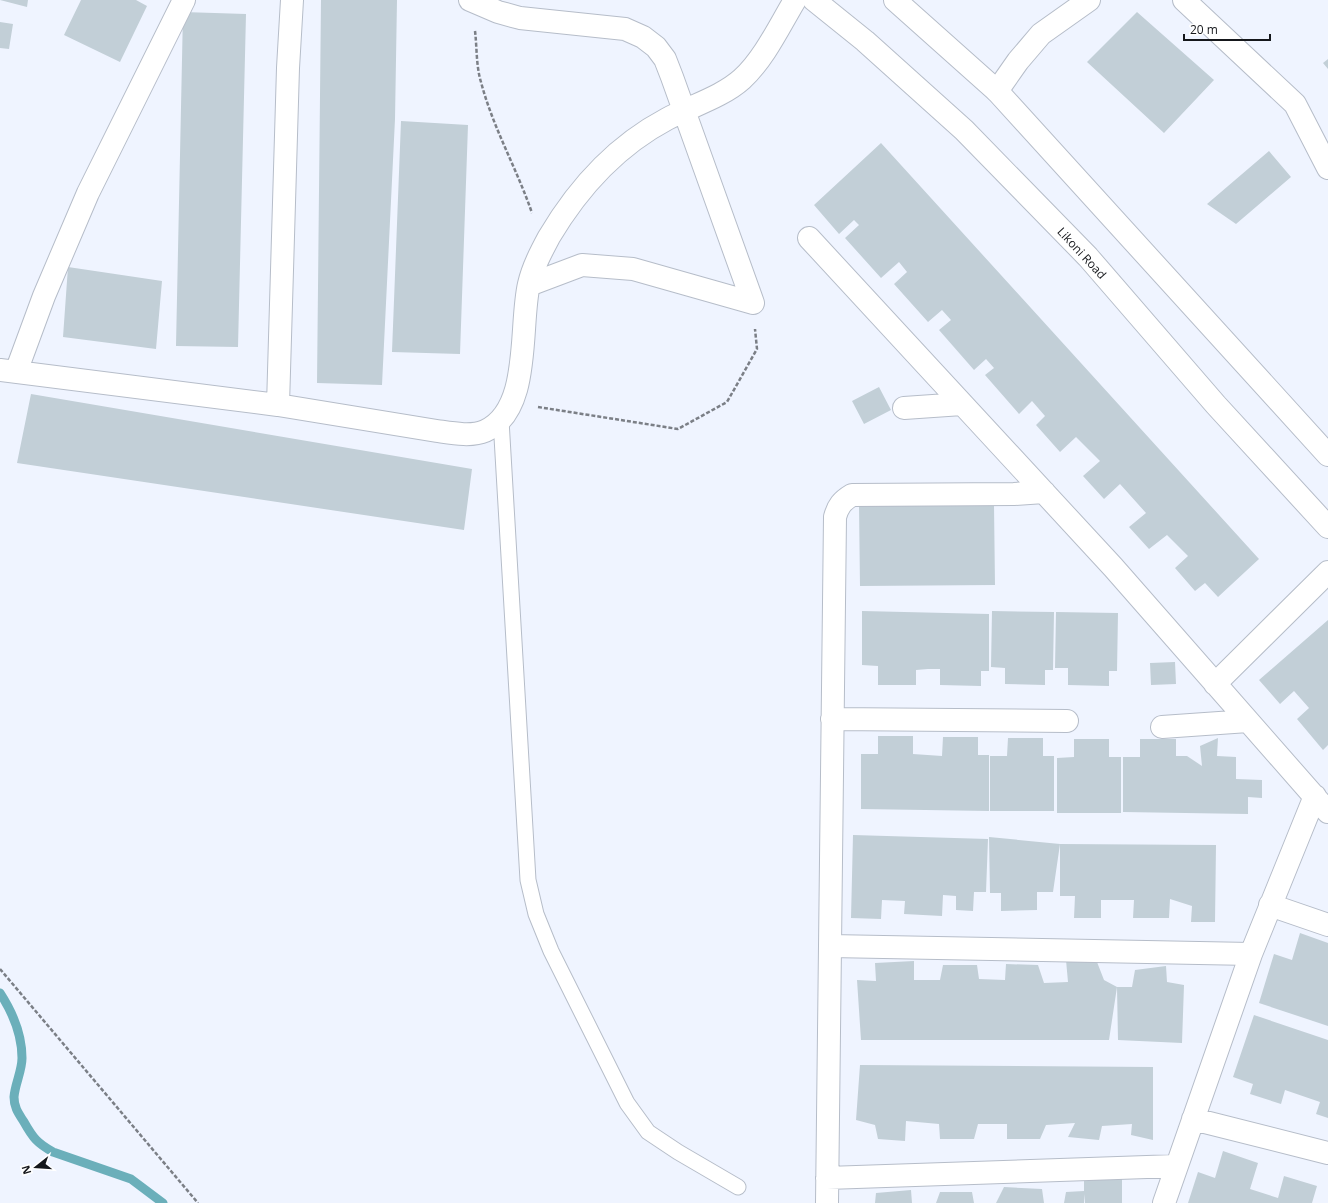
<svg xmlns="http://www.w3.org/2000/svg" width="1328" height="1203" viewBox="0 0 1328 1203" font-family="'Open Sans',sans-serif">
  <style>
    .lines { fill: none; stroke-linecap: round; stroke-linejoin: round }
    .stream { stroke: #6bafba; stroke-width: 9 }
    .building { fill: #c2cfd7 }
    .service-casing { stroke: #b6bdc9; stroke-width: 17 }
    .minor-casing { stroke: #b6bdc9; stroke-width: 24 }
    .secondary-casing { stroke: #b6bdc9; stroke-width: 24 }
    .path { stroke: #7b7f86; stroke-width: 2.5; stroke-dasharray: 4 2; stroke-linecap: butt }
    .service { stroke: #fff; stroke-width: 15 }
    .minor { stroke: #fff; stroke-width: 22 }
    .secondary { stroke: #fff; stroke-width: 22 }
    .labels { text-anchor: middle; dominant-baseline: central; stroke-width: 3.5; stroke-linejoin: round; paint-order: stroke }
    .street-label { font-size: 12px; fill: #15171b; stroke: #fff }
  </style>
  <rect width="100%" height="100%" fill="#eff4ff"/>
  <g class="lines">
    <path class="stream" d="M0 993C13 1013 22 1034 22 1058 22 1071 15 1084 14 1097 14 1108 19 1114 24 1122 33 1138 37 1143 53 1152L131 1179 163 1203"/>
  </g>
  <path class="building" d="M0 0H28L27 7Z
    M81 0H136L147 6 120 62 64 35Z
    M321 0H397L395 119 382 385 317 383Z
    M183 12 246 14 238 347 176 346Z
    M1137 12 1214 80 1164 133 1087 62Z
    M0 22 13 24 9 49 0 48Z
    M1328 59V69L1323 63Z
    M401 121 468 125 460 354 392 352Z
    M881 143 1259 559 1218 597 1205 583 1195 591 1175 568 1188 556 1167 535 1149 549 1129 527 1146 513 1120 484 1104 499 1083 476 1100 461 1076 437 1060 452 1036 425 1045 416 1032 401 1019 414 985 375 994 368 986 359 974 370 939 330 951 320 942 310 928 322 894 284 907 272 899 262 881 278 845 238 859 225 854 220 839 234 814 205Z
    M1269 151 1291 177 1236 224 1207 204Z
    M68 267 162 281 156 349 63 337Z
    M879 387 891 410 864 424 852 401Z
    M31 394 472 469 464 530 17 463Z
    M859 505H994L995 585 860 586Z
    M862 611 989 614V671H981V686L940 685V669H928L916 670V685H878V666L862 665Z
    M992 611 1054 612 1053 670H1045V685L1005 684V668L991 667Z
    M1056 612 1118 613 1117 671H1109V686L1068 685V668H1055Z
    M1328 620V745L1323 750 1297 719 1309 708 1294 691 1280 704 1259 680Z
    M1175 662 1176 684 1151 685 1150 663Z
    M878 736H913V754L942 756 943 737H978V755H989V811L861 809V754H878Z
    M1008 738H1043V756H1054V811H990V756H1007Z
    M1218 738 1217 756 1236 757V779L1262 780V798L1248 797V814L1123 812V757H1140V739H1176V756H1187L1202 766 1200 746Z
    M1074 739H1109V757H1121V813H1057V758L1074 757Z
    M853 835 988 839 986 892H974L973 911 956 910V896L943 895 942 916 904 914 905 901 882 900 881 919 851 918Z
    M989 837 1060 844 1053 892H1037V910L1001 911V893H990Z
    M1060 844 1216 845 1215 922H1191L1192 906 1170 899 1169 918H1133L1134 900H1101V918H1074L1075 896H1060Z
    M1300 933 1328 943V1026L1259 1003 1274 954 1292 960Z
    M1066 960 1097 962 1104 980 1117 987H1132L1135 970 1166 966 1167 982 1184 985 1182 1043 1118 1040 1117 987 1109 1040H861L857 980 876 981 875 963 914 961V980H940L943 965H977L979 979 1005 980 1006 964 1038 965 1044 983 1068 982Z
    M1254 1015 1328 1040V1118L1316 1114 1320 1102 1285 1090 1281 1104 1250 1094 1253 1084 1233 1077Z
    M860 1065 1153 1067V1140L1131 1135 1132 1124 1102 1126 1099 1140 1068 1137 1075 1123 1046 1125 1040 1139H1007V1124H978L974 1139H940L939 1124 906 1121 905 1141 878 1139 875 1125 856 1120Z
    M1223 1151 1258 1163 1250 1189 1278 1198 1284 1176 1317 1186 1312 1203H1188L1198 1172 1215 1178Z
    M1122 1178V1203H1085V1194L1084 1203H1064L1066 1192 1084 1191V1179Z
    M1004 1187 1042 1189 1044 1203H996Z
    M911 1190 912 1203H875L876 1193Z
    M940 1192H972L974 1203H936Z"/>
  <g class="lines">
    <defs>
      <path id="service" d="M501 420 528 880 536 914 551 951 627 1103 648 1132 678 1152 738 1187"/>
      <path id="minor" d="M470 0 498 12 520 18 625 29 643 37 656 47 665 59 672 77 753 303
        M1184 0 1295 104 1328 168
        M997 91 1018 61 1041 34 1089 0
        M809 238 1113 567 1328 812
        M529 285 582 265 633 269 753 303
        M0 370 278 405 437 431C451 433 471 437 485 431 532 410 519 326 529 284 533 267 541 252 549 237 578 188 616 146 667 119 691 106 722 97 742 79 764 59 780 25 795 0
        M16 372 44 296 88 193 184 0
        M278 405 288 68 292 0
        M904 408 962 404
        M1215 684 1328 572
        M832 719 1067 721
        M1162 727 1248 721
        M1270 905 1328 925
        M830 946 1251 954
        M1193 1119 1328 1153
        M827 1178 1176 1166
        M827 1203 835 517C838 506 842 501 852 495L1014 494 1044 492
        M1164 1203 1251 954 1315 796"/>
      <path id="secondary" d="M814 0 865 41 964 130 1088 257 1216 405 1328 527
        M895 0 997 91 1328 455"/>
    </defs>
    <use href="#service" class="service-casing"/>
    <use href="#minor" class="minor-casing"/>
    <use href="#secondary" class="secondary-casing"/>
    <path class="path" d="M475 31C477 47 476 66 481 82 493 128 517 169 532 213
      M538 407 678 429 727 402 757 349 755 329
      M0 969 198 1203"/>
    <use href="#service" class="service"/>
    <use href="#minor" class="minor"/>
    <use href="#secondary" class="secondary"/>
  </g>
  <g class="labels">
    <g class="street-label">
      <text transform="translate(1082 253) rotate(47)">Likoni Road</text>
    </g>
  </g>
  <g transform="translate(36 1167) rotate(253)" stroke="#ffffff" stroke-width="3" paint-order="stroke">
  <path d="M0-3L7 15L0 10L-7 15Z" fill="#15171b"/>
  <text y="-6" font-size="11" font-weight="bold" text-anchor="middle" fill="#15171b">N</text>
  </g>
  <path d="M1184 34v6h86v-6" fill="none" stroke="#15171b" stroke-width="2"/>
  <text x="1190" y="34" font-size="12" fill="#15171b" stroke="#ffffff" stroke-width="3" paint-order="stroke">20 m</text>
</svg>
